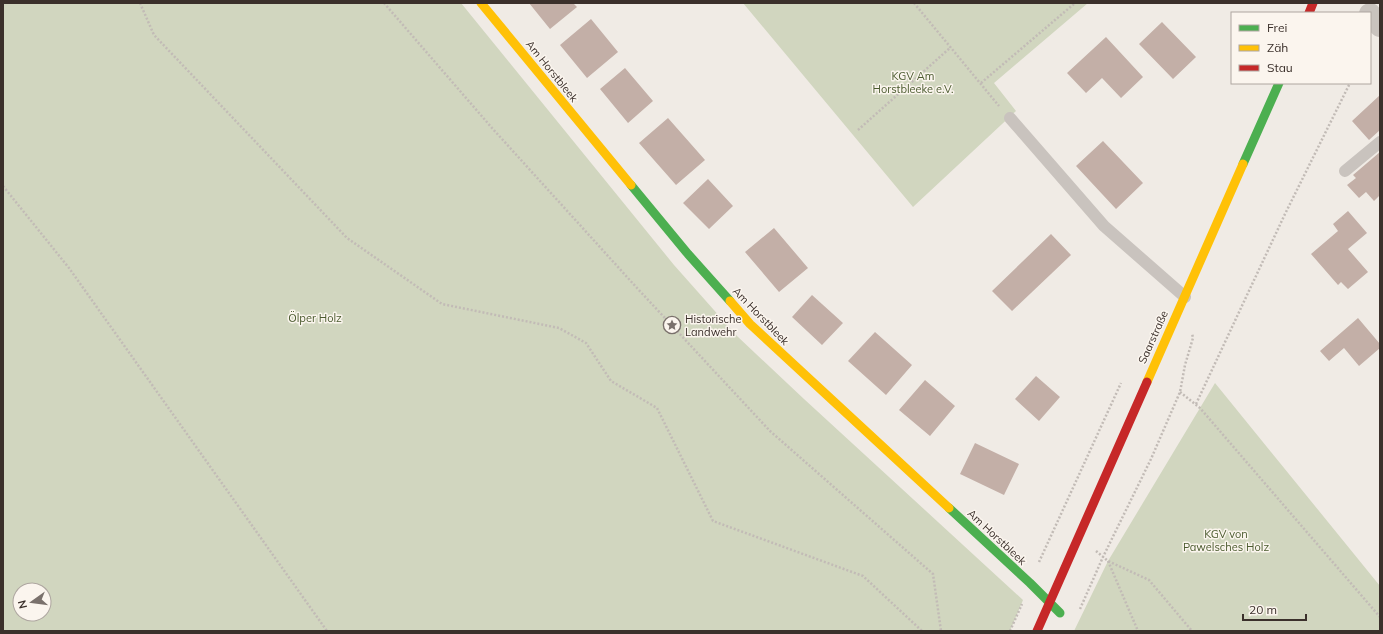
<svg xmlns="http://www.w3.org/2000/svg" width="1383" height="634" viewBox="0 0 1383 634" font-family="Mulish,sans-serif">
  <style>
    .green { fill: #d1d6bf; fill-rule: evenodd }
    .building { fill: #c3afa7 }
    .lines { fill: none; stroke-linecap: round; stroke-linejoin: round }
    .path { stroke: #c2bbb6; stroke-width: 2.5; stroke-dasharray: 2 2; stroke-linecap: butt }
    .lane { stroke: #c9c3be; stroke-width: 12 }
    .street { stroke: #c9c3be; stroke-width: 22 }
    .fast { stroke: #4caf50; stroke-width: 9 }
    .slow { stroke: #ffc107; stroke-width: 9 }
    .jam { stroke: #c62828; stroke-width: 9 }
    .labels { text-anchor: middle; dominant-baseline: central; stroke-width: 3; stroke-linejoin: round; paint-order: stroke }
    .street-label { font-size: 11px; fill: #3b302b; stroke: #fbf5ee }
    .park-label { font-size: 11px; fill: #4a5a2e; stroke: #fbf5ee }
    .poi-label { font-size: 11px; fill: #3b302b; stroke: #fbf5ee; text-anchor: start }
  </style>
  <rect width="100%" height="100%" fill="#f0ebe5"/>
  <path class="green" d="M3 3H461L674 265 737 336 804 399 1023 600 1010 631H3ZM20 590H44V614H20Z
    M743 3H1088L994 83 1016 111 913 207Z
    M1215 383 1380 586V631H1074L1108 561Z"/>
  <path class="building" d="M529 3H573L577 7 550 29Z
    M591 19 618 52 587 78 560 45Z
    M1162 22 1196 57 1173 79 1139 44Z
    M1106 37 1143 77 1121 98 1102 78 1086 93 1067 73Z
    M625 68 653 101 628 123 600 89Z
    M1380 95V130L1369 140 1352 121Z
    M668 118 705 160 676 185 639 143Z
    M1103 141 1143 183 1116 209 1076 166Z
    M1380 152V195L1374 201 1366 192 1359 198 1347 185 1356 178 1353 175Z
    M708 179 733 206 709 229 683 203Z
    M1348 211 1367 233 1348 249 1368 272 1348 289 1341 282 1338 285 1311 254 1338 231 1333 224Z
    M774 228 808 268 779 292 745 252Z
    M1051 234 1071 255 1012 311 992 291Z
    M812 295 843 323 822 345 792 317Z
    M1358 318 1380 344V348L1359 366 1344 348 1329 361 1320 351Z
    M875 332 912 365 886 395 848 361Z
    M1036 376 1060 397 1039 421 1015 399Z
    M925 380 955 406 930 436 899 410Z
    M975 443 1019 464 1004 495 960 474Z"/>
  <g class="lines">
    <path class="path" d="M140 3 154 35 347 238 442 304 559 328 586 343 611 381 657 408 713 521 863 576 922 631
      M384 3 492 128 637 288 770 431 933 574 941 631
      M914 3 999 106
      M981 83 1075 3
      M858 130 951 47
      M3 186 69 268 327 631
      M1180 392 1200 408 1380 617
      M1196 404 1285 214 1350 83
      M1096 551 1108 561 1149 580 1192 631
      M1108 561 1138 631
      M1039 562 1121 383
      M1080 609 1103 557 1151 459 1180 392 1185 365 1193 338 1192 333
      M1010 631 1022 604"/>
    <path class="lane" d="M1010 118 1104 226 1185 297
      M1345 171 1380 142"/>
    <path class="street" d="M1370 14 1380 26"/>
    <path class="fast" d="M1243 164 1279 83
      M631 185 688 254 730 301
      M949 508 1030 583 1060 613"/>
    <path class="slow" d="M481 3 631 185
      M730 301 750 324 949 508
      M1147 382 1243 164"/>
    <path class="jam" d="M1309 13 1313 3
      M1037 631 1147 382"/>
  </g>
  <defs>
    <symbol id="sight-ring" viewBox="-11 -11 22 22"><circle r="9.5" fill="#fbf5ee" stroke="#7a716c" stroke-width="1.5"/><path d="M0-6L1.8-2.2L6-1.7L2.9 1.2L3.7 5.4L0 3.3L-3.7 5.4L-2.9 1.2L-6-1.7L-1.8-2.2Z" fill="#7a716c"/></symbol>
  </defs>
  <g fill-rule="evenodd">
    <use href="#sight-ring" x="662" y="315" width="20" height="20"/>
  </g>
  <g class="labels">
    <g class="street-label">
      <text transform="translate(552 71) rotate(51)">Am Horstbleek</text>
      <text transform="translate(761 316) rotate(46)">Am Horstbleek</text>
      <text transform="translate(1153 337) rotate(-66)">Saarstraße</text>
      <text transform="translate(997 537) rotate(43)">Am Horstbleek</text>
    </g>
    <g class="park-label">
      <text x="913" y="76">KGV Am<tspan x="913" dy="13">Horstbleeke e.V.</tspan></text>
      <text x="315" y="318">Ölper Holz</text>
      <text x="1226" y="534">KGV von<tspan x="1226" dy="13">Pawelsches Holz</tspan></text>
    </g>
    <g class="poi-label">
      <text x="685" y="319">Historische<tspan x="685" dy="13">Landwehr</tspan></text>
    </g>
  </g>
  <rect width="1383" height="634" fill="none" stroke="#3b302b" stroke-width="8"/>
  <rect x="1231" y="12" width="140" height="72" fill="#fbf5ee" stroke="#aea6a0"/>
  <rect x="1239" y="25" width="20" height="6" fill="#4caf50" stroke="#aea6a0"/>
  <text x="1267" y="32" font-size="12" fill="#3b302b">Frei</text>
  <rect x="1239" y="45" width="20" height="6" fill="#ffc107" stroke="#aea6a0"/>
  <text x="1267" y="52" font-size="12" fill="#3b302b">Zäh</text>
  <rect x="1239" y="65" width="20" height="6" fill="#c62828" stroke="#aea6a0"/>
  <text x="1267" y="72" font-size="12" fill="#3b302b">Stau</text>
  <g transform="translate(32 602) rotate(256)"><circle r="19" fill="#fbf5ee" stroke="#aea6a0"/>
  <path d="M0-3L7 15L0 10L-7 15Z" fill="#7a716c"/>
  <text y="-6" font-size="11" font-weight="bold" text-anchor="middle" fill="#3b302b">N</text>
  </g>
  <path d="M1243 614v6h63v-6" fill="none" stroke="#3b302b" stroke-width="2"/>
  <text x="1249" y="614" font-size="12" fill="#3b302b" stroke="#fbf5ee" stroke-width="3" paint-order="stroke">20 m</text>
</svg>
